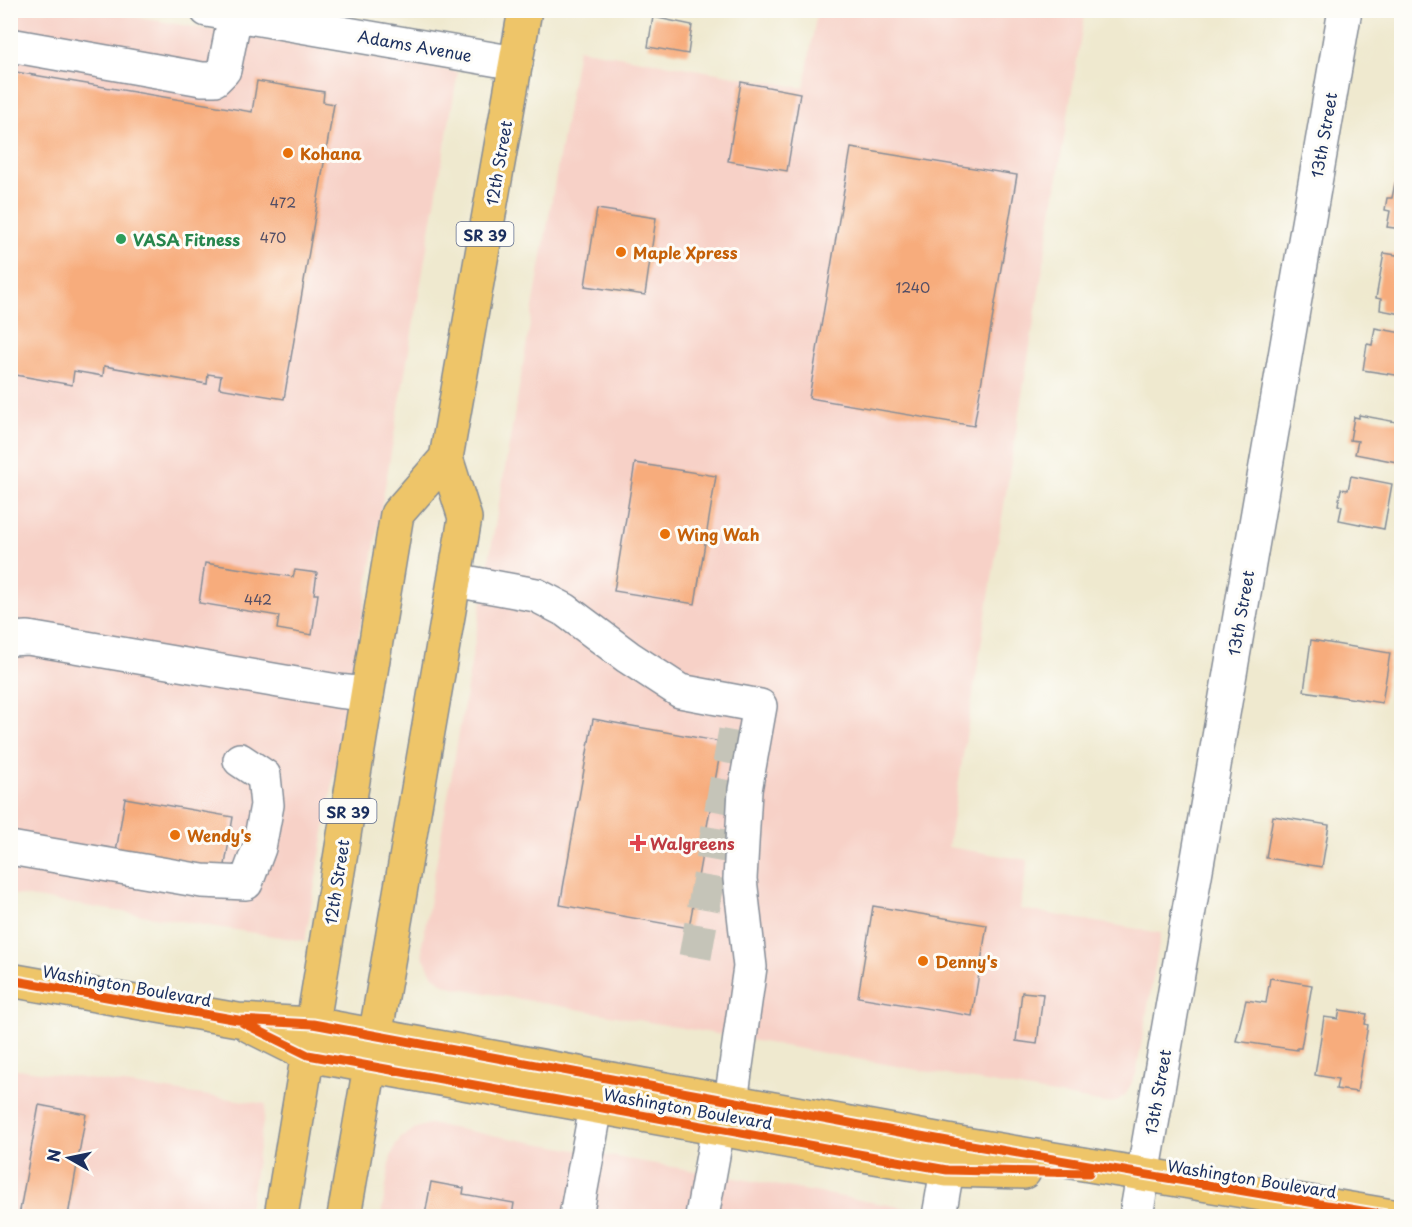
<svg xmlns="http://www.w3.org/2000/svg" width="1412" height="1227" viewBox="0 0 1412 1227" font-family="'Playpen Sans',sans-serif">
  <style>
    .built { fill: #f7d1c7 }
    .building { fill: #f7ac7c }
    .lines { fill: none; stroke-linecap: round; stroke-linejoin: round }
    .minor-tunnel { stroke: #c5c4b8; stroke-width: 33; stroke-dasharray: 33 16; stroke-linecap: butt }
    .minor-casing { stroke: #858c96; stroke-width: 36 }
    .major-casing { stroke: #858c96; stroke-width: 36 }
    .minor { stroke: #fff; stroke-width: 33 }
    .major { stroke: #eec569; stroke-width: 33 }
    .cycleway-casing { stroke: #fdfcf7; stroke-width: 13 }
    .cycleway { stroke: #e8590c; stroke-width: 9 }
    .food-dot { fill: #e8710a; stroke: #fdfcf7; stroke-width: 2 }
    .leisure-dot { fill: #2e9e5b; stroke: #fdfcf7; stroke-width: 2 }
    .health-dot { fill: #e0444e; stroke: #fdfcf7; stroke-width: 2 }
    .labels { text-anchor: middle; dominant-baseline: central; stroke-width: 6; stroke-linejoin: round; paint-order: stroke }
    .number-label { font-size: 14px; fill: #524e66 }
    .shield { fill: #fdfcf7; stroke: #5f6c8c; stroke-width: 1.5 }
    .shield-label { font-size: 15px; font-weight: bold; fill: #1b2f5e }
    .street-label { font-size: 16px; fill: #1b2f5e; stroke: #fdfcf7 }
    .food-label { font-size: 16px; font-weight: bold; fill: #c56008; stroke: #fdfcf7; text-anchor: start }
    .leisure-label { font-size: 16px; font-weight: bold; fill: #27864d; stroke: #fdfcf7; text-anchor: start }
    .health-label { font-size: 16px; font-weight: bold; fill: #be3a42; stroke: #fdfcf7; text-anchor: start }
  </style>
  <rect width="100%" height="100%" fill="#fdfcf7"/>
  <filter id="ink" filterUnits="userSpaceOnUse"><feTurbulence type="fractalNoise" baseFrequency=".0167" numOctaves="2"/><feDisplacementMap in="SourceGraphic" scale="12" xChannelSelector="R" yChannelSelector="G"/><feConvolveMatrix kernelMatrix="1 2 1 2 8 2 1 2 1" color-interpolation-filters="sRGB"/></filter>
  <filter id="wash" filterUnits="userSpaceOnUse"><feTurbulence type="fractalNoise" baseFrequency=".008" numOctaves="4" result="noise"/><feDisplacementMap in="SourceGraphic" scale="24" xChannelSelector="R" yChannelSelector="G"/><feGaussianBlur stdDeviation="1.35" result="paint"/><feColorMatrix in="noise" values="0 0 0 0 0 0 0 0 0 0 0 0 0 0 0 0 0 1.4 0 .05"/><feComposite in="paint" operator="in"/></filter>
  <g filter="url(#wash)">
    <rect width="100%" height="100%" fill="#efe9cf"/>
    <path class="built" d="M10 11H101L458 72 305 941 11 894Z
      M817 11H1085L948 847 1028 860 1020 909 1161 933 1136 1074 1126 1094 1116 1102 1104 1103 453 987 444 984 432 974 423 956 422 945 578 49 804 88Z
      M11 1068 266 1104 248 1216H11Z
      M429 1124 951 1216H381L391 1157 396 1144 401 1138 416 1128Z"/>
    <g id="blocks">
      <path class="building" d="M653 17 692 25 688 54 648 47Z
        M10 71 252 112 257 81 324 92 323 102 334 104 284 399 219 388 221 376 208 374 207 384 104 366 103 376 74 371 72 385 10 374Z
        M741 82 800 93 787 171 728 161Z
        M851 148 1017 175 974 426 809 398Z
        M1395 183 1402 184V229L1387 227 1390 211 1385 210 1387 198H1392Z
        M597 209 656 218 645 295 585 286Z
        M1384 253 1402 256V314L1380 310 1381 299 1376 298Z
        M1375 328 1402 333V376L1363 370 1367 344 1372 345Z
        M1359 415 1402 423V463L1355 454 1358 441 1350 440 1354 417 1359 418Z
        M635 463 716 476 695 604 614 591Z
        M1351 476 1392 484 1384 529 1339 520 1342 506 1338 505 1341 489 1348 490Z
        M205 563 293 577 295 570 317 573 314 594H318L312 635 277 629 279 616 199 603Z
        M1311 640 1390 653 1382 703 1304 691Z
        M593 719 722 742 689 928 560 905Z
        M125 798 233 817 224 871 116 852Z
        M1273 816 1329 825 1322 867 1266 858Z
        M873 906 987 925 972 1016 858 997Z
        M1270 978 1312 985 1301 1048H1297V1050L1236 1041 1246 1000 1266 1003Z
        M1022 992 1043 994 1037 1044 1016 1041Z
        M1340 1010 1367 1014 1365 1024 1368 1025 1357 1092 1336 1089 1338 1079 1315 1075 1324 1017 1338 1019Z
        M39 1105 86 1114 68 1216H19Z
        M431 1182 464 1188 463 1194 514 1203 512 1216 425 1215Z"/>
    </g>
  </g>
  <g filter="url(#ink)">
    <use href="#blocks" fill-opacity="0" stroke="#858c96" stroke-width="1.5"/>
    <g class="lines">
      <path class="minor-tunnel" d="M695 957 740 702"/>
      <defs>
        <path id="minor" d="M207 10 516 63
          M10 45 202 79H215L224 70 235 15
          M455 580 536 595 565 610 628 657 680 691 760 706 745 790 740 879 750 967 731 1101
          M10 639 28 638 337 691 367 694
          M10 848 202 881 246 883 259 848 267 805 264 776 240 760
          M576 1216 596 1107
          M702 1216 718 1128
          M939 1216 947 1170
          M1136 1216 1345 10"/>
        <path id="major" d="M10 980 238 1020 313 1024 953 1142 1392 1216
          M250 1026 308 1055 947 1170 1024 1172
          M281 1216 397 514 446 458
          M344 1216 465 518 446 458 525 10"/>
      </defs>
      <use href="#minor" class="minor-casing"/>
      <use href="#major" class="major-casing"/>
      <use href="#minor" class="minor"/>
      <use href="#major" class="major"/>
      <defs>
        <path id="cycleway" d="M10 980 238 1020 313 1024 953 1142 1392 1216
          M243 1023 308 1055 947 1170 1089 1173"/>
      </defs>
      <use href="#cycleway" class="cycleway-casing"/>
      <use href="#cycleway" class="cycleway"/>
    </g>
  </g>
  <g class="food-dot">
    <circle cx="288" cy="153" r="6"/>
    <circle cx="621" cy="252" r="6"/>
    <circle cx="665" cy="534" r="6"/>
    <circle cx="175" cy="835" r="6"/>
    <circle cx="923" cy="961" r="6"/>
  </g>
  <circle class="leisure-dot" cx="121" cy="239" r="6"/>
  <path class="health-dot" d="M635 834h6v6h6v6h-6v6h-6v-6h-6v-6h6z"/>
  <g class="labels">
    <g class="number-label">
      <text x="283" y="202">472</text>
      <text x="273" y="237">470</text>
      <text x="913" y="287">1240</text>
      <text x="258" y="599">442</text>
    </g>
    <g class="shield">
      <rect x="456.5" y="222" width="57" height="24" rx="4.5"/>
      <rect x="319.5" y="799" width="57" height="24" rx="4.5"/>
    </g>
    <g class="shield-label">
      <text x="485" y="234">SR 39</text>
      <text x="348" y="811">SR 39</text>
    </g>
    <g class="street-label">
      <text transform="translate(415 45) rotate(10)">Adams Avenue</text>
      <text transform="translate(1323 135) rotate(-80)">13th Street</text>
      <text transform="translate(498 163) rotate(-80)">12th Street</text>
      <text transform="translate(1240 613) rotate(-80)">13th Street</text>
      <text transform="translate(336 882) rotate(-81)">12th Street</text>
      <text transform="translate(127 985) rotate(10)">Washington Boulevard</text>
      <text transform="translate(1157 1092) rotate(-80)">13th Street</text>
      <text transform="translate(688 1108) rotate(10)">Washington Boulevard</text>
      <text transform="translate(1252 1178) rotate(9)">Washington Boulevard</text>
    </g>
    <g class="food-label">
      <text x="300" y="153">Kohana</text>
      <text x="633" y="252">Maple Xpress</text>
      <text x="677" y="534">Wing Wah</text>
      <text x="187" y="835">Wendy's</text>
      <text x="935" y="961">Denny's</text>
    </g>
    <g class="leisure-label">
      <text x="133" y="239">VASA Fitness</text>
    </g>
    <g class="health-label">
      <text x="650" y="843">Walgreens</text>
    </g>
  </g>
  <rect width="1412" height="1227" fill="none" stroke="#fdfcf7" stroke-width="36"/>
  <g transform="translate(69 1158) rotate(279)" stroke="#fdfcf7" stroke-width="4.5" paint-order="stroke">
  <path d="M0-4.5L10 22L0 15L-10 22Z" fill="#1b2f5e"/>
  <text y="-9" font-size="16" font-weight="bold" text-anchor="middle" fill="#1b2f5e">N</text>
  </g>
</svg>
